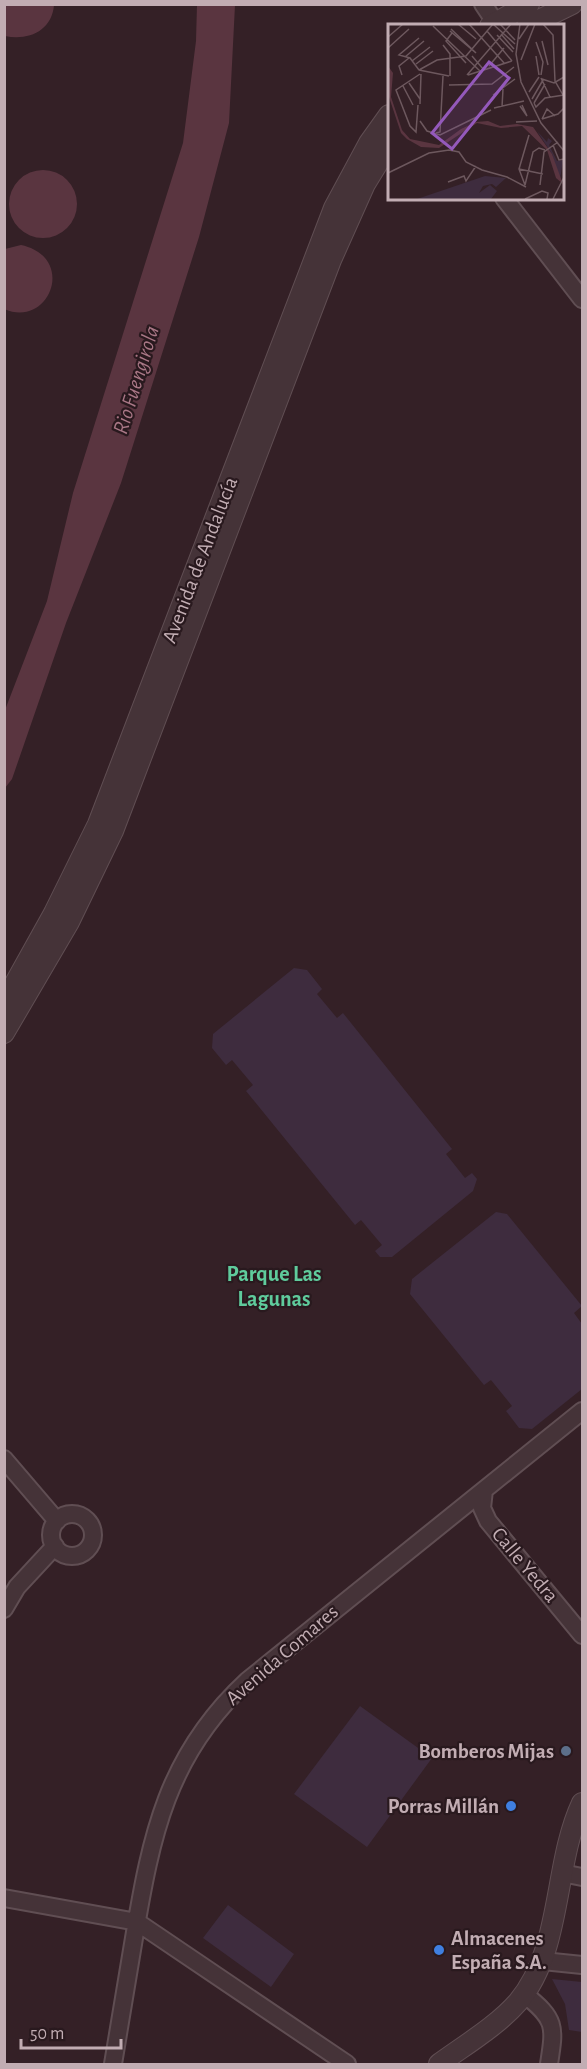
<svg xmlns="http://www.w3.org/2000/svg" width="587" height="2069" viewBox="0 0 587 2069" font-family="'Alegreya Sans',sans-serif">
  <style>
    .green { fill: #3e2c3e }
    .water { fill: #5a3540 }
    .lines { fill: none; stroke-linecap: round; stroke-linejoin: round }
    .minor-casing { stroke: #604e53; stroke-width: 20 }
    .tertiary-casing { stroke: #604e53; stroke-width: 22 }
    .minor { stroke: #453338; stroke-width: 16 }
    .tertiary { stroke: #453338; stroke-width: 20 }
    .service-dot { fill: #5c6f8a; stroke: #29191e; stroke-width: 2 }
    .shop-dot { fill: #3f7fe0; stroke: #29191e; stroke-width: 2 }
    .labels { text-anchor: middle; dominant-baseline: central; stroke-width: 4.5; stroke-linejoin: round; paint-order: stroke }
    .street-label { font-size: 21px; fill: #c2adb3; stroke: #29191e }
    .poi-label { font-size: 21px; font-weight: bold; fill: #c2adb3; stroke: #29191e; text-anchor: end }
    .water-label { font-size: 22px; font-style: italic; fill: #a97786; stroke: #29191e }
    .neighbourhood-label { font-size: 22px; font-weight: bold; fill: #5fcb9c; stroke: #29191e }
    .inset-road { fill: none; stroke: #6d585e; stroke-width: 1.5 }
    .view { fill: #9459bb; fill-opacity: 0.15; stroke: #9459bb; stroke-width: 3 }
    .inset-edge { fill: none; stroke: #c2adb3; stroke-width: 3 }
  </style>
  <rect width="100%" height="100%" fill="#342026"/>
  <path class="green" d="M294 968 307 970 322 989 317 994 337 1018 343 1013 452 1149 446 1154 465 1178 472 1173 477 1179 473 1191 392 1257H380L375 1251 382 1245 361 1220 355 1225 246 1091 253 1085 232 1060 226 1065 212 1048 213 1034Z
    M496 1212 507 1214 582 1306 574 1313 582 1324V1389L532 1429 519 1428 506 1411 512 1406 491 1380 484 1385 410 1294 412 1279Z
    M360 1706 432 1758 367 1847 294 1794Z
    M228 1905 294 1954 271 1987 203 1938Z
    M552 1979 582 1982V2032L569 2030 565 2004Z"/>
  <path class="water" d="M4 5 5 4 54 5C52 31 28 41 5 36Z
    M197 5H235L229 123 199 237 121 483 66 623 12 779 5 788V710L47 601 73 493 183 143 196 41Z
    M9 204a34 34 0 1 1 68 0a34 34 0 1 1-68 0Z
    M21 245C77 257 50 329 4 309L5 249Z"/>
  <g class="lines">
    <defs>
      <path id="minor" d="M483 4 495 22
        M504 198 582 299
        M4 1459 57 1521
        M484 1490 482 1508 488 1521 582 1635
        M51 1535a21 21 0 1 1 42 0a21 21 0 1 1-42 0Z
        M4 1609 17 1587 55 1546
        M562 1873 582 1877
        M4 1898 137 1922 347 2064
        M543 1961 582 1965
        M524 1994C556 2019 555 2026 549 2064
        M113 2064C120 2022 127 1980 134 1938 151 1836 167 1755 247 1681L582 1411"/>
      <path id="tertiary" d="M490 26 529 4
        M527 26 572 4
        M4 1003 54 913 98 824 334 208 369 143 389 115
        M4 1033 69 922 113 831 331 260 365 184 389 145
        M439 2064C465 2045 497 2026 518 2002 563 1949 553 1865 582 1803"/>
    </defs>
    <use href="#minor" class="minor-casing"/>
    <use href="#tertiary" class="tertiary-casing"/>
    <use href="#minor" class="minor"/>
    <use href="#tertiary" class="tertiary"/>
  </g>
  <circle class="service-dot" cx="566" cy="1751" r="6"/>
  <g class="shop-dot">
    <circle cx="511" cy="1806" r="6"/>
    <circle cx="439" cy="1950" r="6"/>
  </g>
  <g class="labels">
    <g class="street-label">
      <text transform="translate(200 560) rotate(-69)">Avenida de Andalucía</text>
      <text transform="translate(525 1565) rotate(50)">Calle Yedra</text>
      <text transform="translate(282 1655) rotate(-41)">Avenida Comares</text>
    </g>
    <g class="poi-label">
      <text x="554" y="1751">Bomberos Mijas</text>
      <text x="499" y="1806">Porras Millán</text>
      <text x="451" y="1938" text-anchor="start">Almacenes<tspan x="451" dy="24">España S.A.</tspan></text>
    </g>
    <g class="water-label">
      <text transform="translate(136 380) rotate(-73)">Rio Fuengirola</text>
    </g>
    <g class="neighbourhood-label">
      <text x="274" y="1274">Parque Las<tspan x="274" dy="25">Lagunas</tspan></text>
    </g>
  </g>
  <g transform="translate(388 24)">
    <rect width="176" height="176" fill="#342026"/>
    <path d="M149 107 159 118 160 114 164 117 161 121 169 137 175 136 172 156 164 130ZM97 152 118 154 108 163 104 160 95 162 91 169 102 161 109 167 103 175H29Z" fill="#3e2c3e"/>
    <path d="M0 42 5 49 3 73 14 106 22 115 51 121 73 105 88 98 100 97 112 102 129 100 145 103 164 130 175 160 168 154 159 126 134 102 113 104 89 99 51 124 33 123 19 115 13 109 0 70Z" fill="#5a3540"/>
    <path class="inset-road" d="M70 0 88 15M81 0 117 40M105 0 127 20M112 0 127 16M132 0 128 30 133 58 153 99 176 127M155 0 165 11 167 57 175 71M45 2 93 48M62 7 88 29 63 5M99 7 124 37M64 9 58 17 78 39M113 10 126 25M109 11 125 28M0 13 15 0M131 15 141 0M154 17 160 41M148 18 155 38 153 51M55 21 62 30V52M0 24 21 5M84 32 96 46M148 32 151 51M17 33 36 17M133 36 147 0M24 37 42 23M28 40 45 27M101 42 116 24M31 46 49 36 78 32 105 0M31 46 22 34 11 31 31 14M31 46 61 52M14 51 11 42 21 34M79 51 123 0M80 51 124 37M153 54 162 73M154 55 166 59 176 53M21 59 32 75M61 61 104 60 126 43M15 62 25 81M141 68 151 53M105 71 127 55M144 75 155 56M146 79 148 83 157 74 176 71M146 79 157 60M32 80 33 50M30 81 28 108 22 102 8 66 32 50M132 82 139 92 134 81M114 83 115 65M106 84 136 77M154 95 170 90 176 84M154 95 159 85 167 92M32 97 39 107 52 111 103 86M128 98 149 97M48 109 52 108 55 52M165 121 171 136 176 135M131 145 155 150M0 149 41 129 61 126 71 128 78 138 94 146 119 153 138 163M60 158 76 152 78 157 88 142M137 161 145 128 151 124 157 126M137 161 131 145 141 111M152 161 156 128 170 118M137 175 154 167 160 169 159 175M165 175 176 153"/>
    <path class="view" d="M101 38 121 54 64 125 44 109Z"/>
    <rect width="176" height="176" class="inset-edge"/>
  </g>
  <rect width="587" height="2069" fill="none" stroke="#c2adb3" stroke-width="12"/>
  <path d="M21 2039v9h100v-9" fill="none" stroke="#c2adb3" stroke-width="3"/>
  <text x="30" y="2039" font-size="18" fill="#c2adb3" stroke="#29191e" stroke-width="4.5" paint-order="stroke">50 m</text>
</svg>
